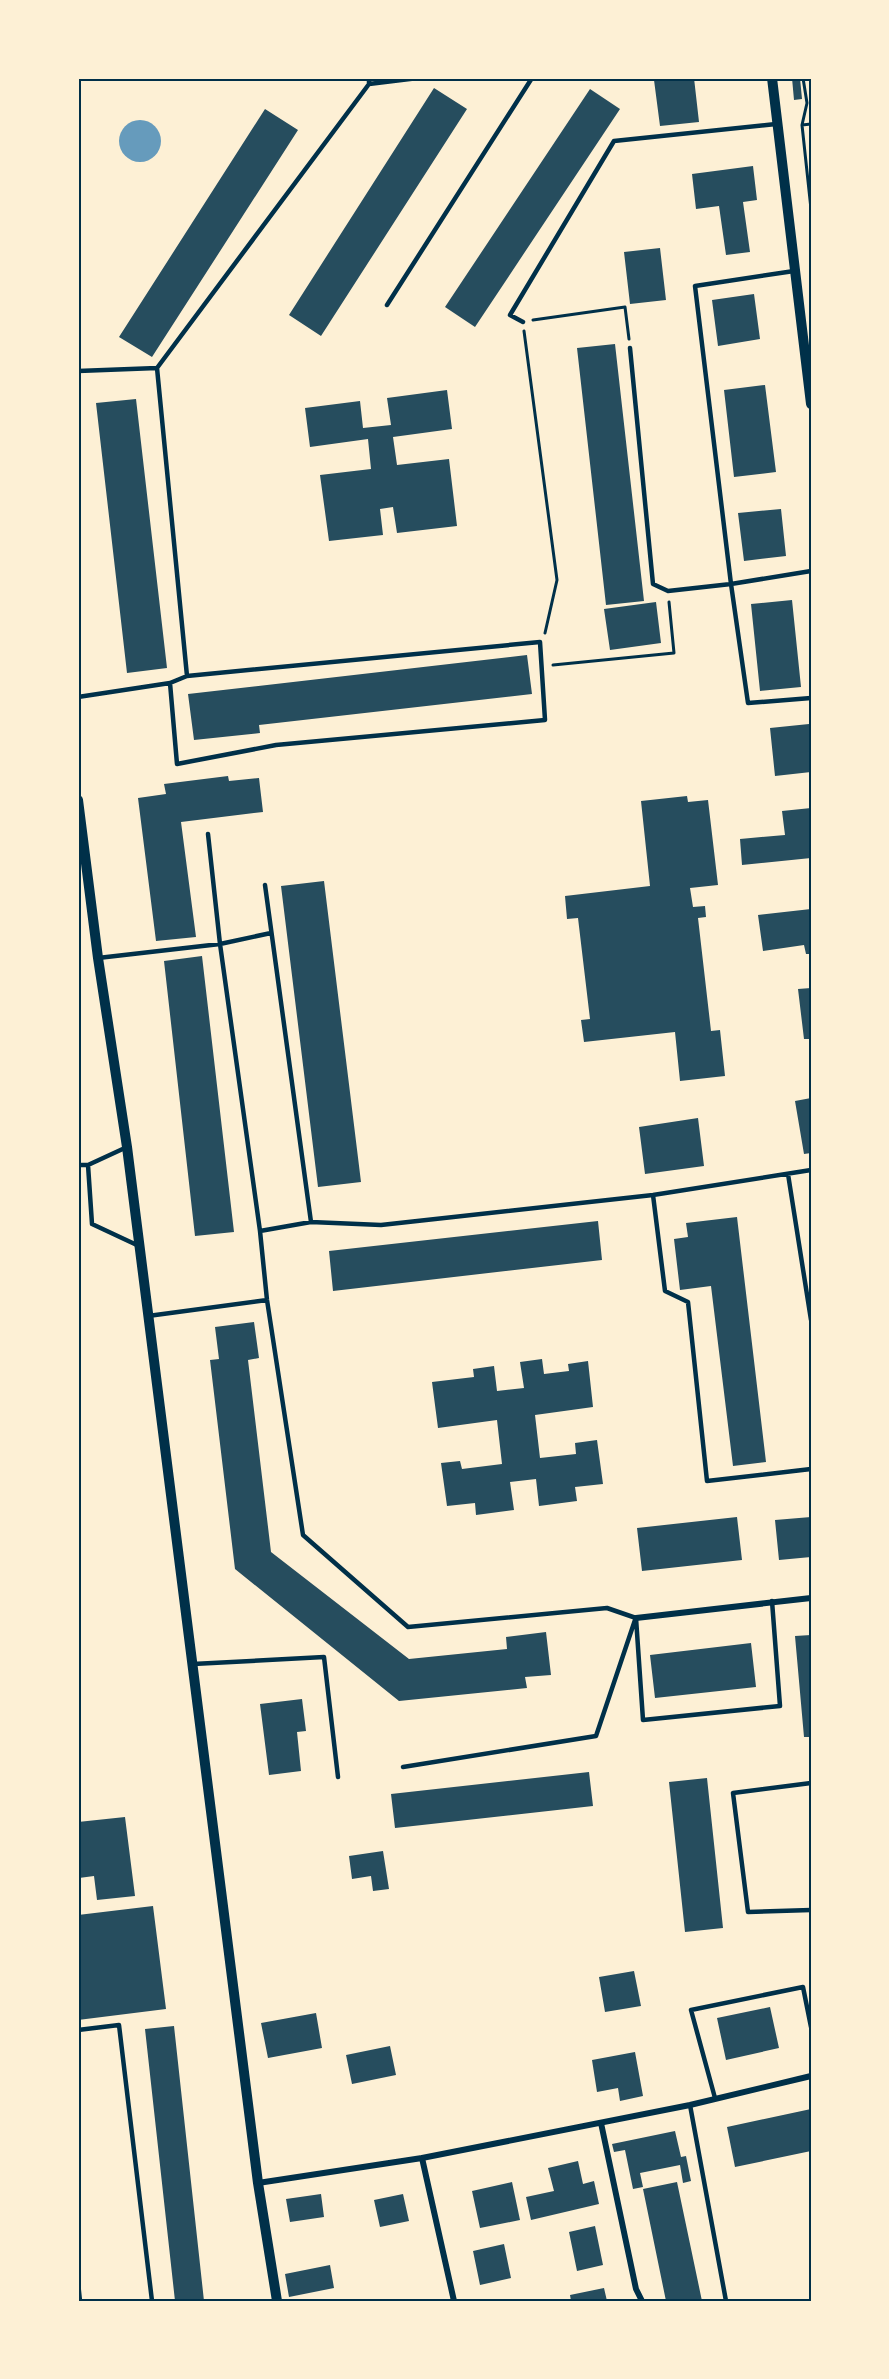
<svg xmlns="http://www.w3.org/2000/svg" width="889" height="2379" viewBox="0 0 889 2379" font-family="Lora,serif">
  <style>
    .water { fill: #669bbc }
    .building { fill: #264d5e }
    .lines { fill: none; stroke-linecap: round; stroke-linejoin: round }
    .path { stroke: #003049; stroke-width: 3 }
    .service { stroke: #003049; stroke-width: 4.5 }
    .minor { stroke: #003049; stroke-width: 6 }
    .tertiary { stroke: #003049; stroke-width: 10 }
    .neatline { fill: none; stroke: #003049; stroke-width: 2 }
  </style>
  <rect width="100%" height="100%" fill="#fdf0d5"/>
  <path class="water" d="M119 141a21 21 0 1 1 42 0a21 21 0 1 1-42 0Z"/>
  <path class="building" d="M669 78H694L699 122 660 126 654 80Z
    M792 78H800L802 99 794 100Z
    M434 88 467 109 321 336 289 315Z
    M590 89 620 109 475 327 445 307Z
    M265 109 298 130 152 357 119 337Z
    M753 166 757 200 743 202 750 252 726 255 719 206 696 209 692 174Z
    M660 248 666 300 630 304 624 252Z
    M754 294 760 339 718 346 712 300Z
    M615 344 644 601 606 605 577 348Z
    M765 385 776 472 734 477 724 390Z
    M447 390 452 429 393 437 397 465 449 459 457 526 397 533 393 507 380 509 383 535 329 541 320 475 371 469 368 439 310 447 305 408 360 401 363 428 391 425 387 398Z
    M136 399 167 668 127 673 96 403Z
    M781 509 786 556 744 561 738 513Z
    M792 600 801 687 760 691 751 604Z
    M656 602 661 643 610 650 604 609Z
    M527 655 532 694 259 725 260 733 194 740 188 694Z
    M809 724 811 772 775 776 770 728Z
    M228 776 229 781 259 778 263 812 181 822 196 937 156 941 138 798 166 794 164 784Z
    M687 796 688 802 708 800 718 885 690 888 693 907 705 906 706 917 698 918 711 1031 720 1030 725 1076 680 1081 675 1032 584 1042 581 1020 590 1019 578 918 567 919 565 896 650 886 641 801Z
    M811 808V858L742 865 740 839 785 835 782 811Z
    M324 881 361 1182 318 1187 281 886Z
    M811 909V954H806L804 945 763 951 758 915Z
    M202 956 234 1232 195 1236 164 961Z
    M811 988V1039H804L798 989Z
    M811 1098V1153L804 1154 795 1101Z
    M698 1118 704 1166 645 1174 639 1127Z
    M737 1217 766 1462 733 1466 711 1286 680 1290 674 1239 688 1237 686 1223Z
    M598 1221 602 1260 333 1291 329 1251Z
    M254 1322 259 1358 248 1360 271 1552 409 1659 507 1649 506 1637 546 1632 551 1675 525 1677 527 1688 399 1701 235 1569 210 1360 219 1359 215 1327Z
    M542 1359 544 1374 569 1371 568 1364 588 1361 593 1407 535 1415 540 1458 576 1454 575 1443 597 1440 603 1484 575 1487 577 1501 539 1506 536 1479 510 1482 514 1510 476 1515 475 1503 447 1506 441 1463 460 1461 462 1469 502 1464 497 1420 438 1428 432 1382 474 1377 473 1369 494 1366 497 1391 524 1388 520 1362Z
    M737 1517 742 1560 642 1571 637 1528Z
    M811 1517V1557L779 1560 775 1520Z
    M811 1635V1737H804L795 1636Z
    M751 1643 756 1687 655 1698 650 1655Z
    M302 1699 306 1731 297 1732 301 1771 269 1775 260 1704Z
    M589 1772 593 1806 395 1828 391 1794Z
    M707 1778 723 1928 685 1932 669 1782Z
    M125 1817 135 1896 97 1900 94 1876 79 1878 78 1822Z
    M383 1851 389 1889 373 1891 371 1876 352 1879 349 1856Z
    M153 1906 166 2009 78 2020V1915Z
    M634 1971 641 2006 605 2012 599 1977Z
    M770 2007 779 2048 726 2060 717 2018Z
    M316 2013 322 2048 268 2058 261 2023Z
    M174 2026 204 2301H175L145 2029Z
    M390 2046 396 2075 352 2084 346 2055Z
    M635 2052 643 2096 620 2101 618 2088 597 2092 592 2060Z
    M811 2109V2151L735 2167 727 2127Z
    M675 2131 681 2157 686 2156 691 2181 683 2183 680 2165 640 2173 643 2187 633 2189 625 2150 614 2152 612 2144Z
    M578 2161 583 2184 594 2181 599 2204 531 2220 526 2197 554 2191 548 2168Z
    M512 2182 520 2220 480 2228 472 2191Z
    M677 2182 702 2301H666L643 2189Z
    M321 2194 324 2217 290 2222 286 2199Z
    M403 2194 409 2221 380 2227 374 2200Z
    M595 2226 603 2265 577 2271 569 2232Z
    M504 2244 511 2278 480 2285 473 2251Z
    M330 2265 334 2288 289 2297 285 2274Z
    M604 2288 607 2301H571L570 2295Z"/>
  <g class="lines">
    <path class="path" d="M803 78 807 103 802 125 811 209
      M802 125 811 124
      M533 320 625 307 629 339
      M524 331 557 580 545 633
      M553 665 674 653 669 602"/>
    <path class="service" d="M369 84 418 78
      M794 271 695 286 731 584 748 703 811 698
      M387 305 532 78
      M523 322 510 315 614 141 776 124
      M630 348 653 584 668 591 731 584 811 571
      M157 368 369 84V78
      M78 371 157 368 187 676 170 683
      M78 697 170 683 177 764 276 745 545 720 540 642 187 676
      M208 834 220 944 260 1231 311 1222 381 1225 653 1195 811 1170
      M265 885 311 1222
      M98 958 220 944 271 933
      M78 1165H88L127 1147
      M88 1165 92 1224 139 1246
      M788 1174 811 1320
      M653 1195 665 1291 688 1302 707 1481 811 1469
      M260 1231 267 1300 303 1535 408 1627 607 1608 636 1618
      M148 1316 267 1300
      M636 1618 643 1720 780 1706 772 1601
      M193 1664 324 1657 338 1777
      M403 1767 596 1736 635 1620
      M811 1783 733 1793 748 1912 811 1910
      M78 2030 119 2025 152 2301
      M715 2098 691 2010 803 1987 811 2027
      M690 2105 726 2301
      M78 2282 80 2301"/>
    <path class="minor" d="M636 1618 811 1598
      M601 2123 636 2289 642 2301
      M422 2158 454 2301
      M258 2183 422 2158 690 2105 811 2076"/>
    <path class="tertiary" d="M772 78 811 404
      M78 800 98 958 127 1147 258 2183 277 2301"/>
  </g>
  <rect width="889" height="2379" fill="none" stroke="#fdf0d5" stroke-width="159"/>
  <rect x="80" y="80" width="730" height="2220" class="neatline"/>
</svg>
